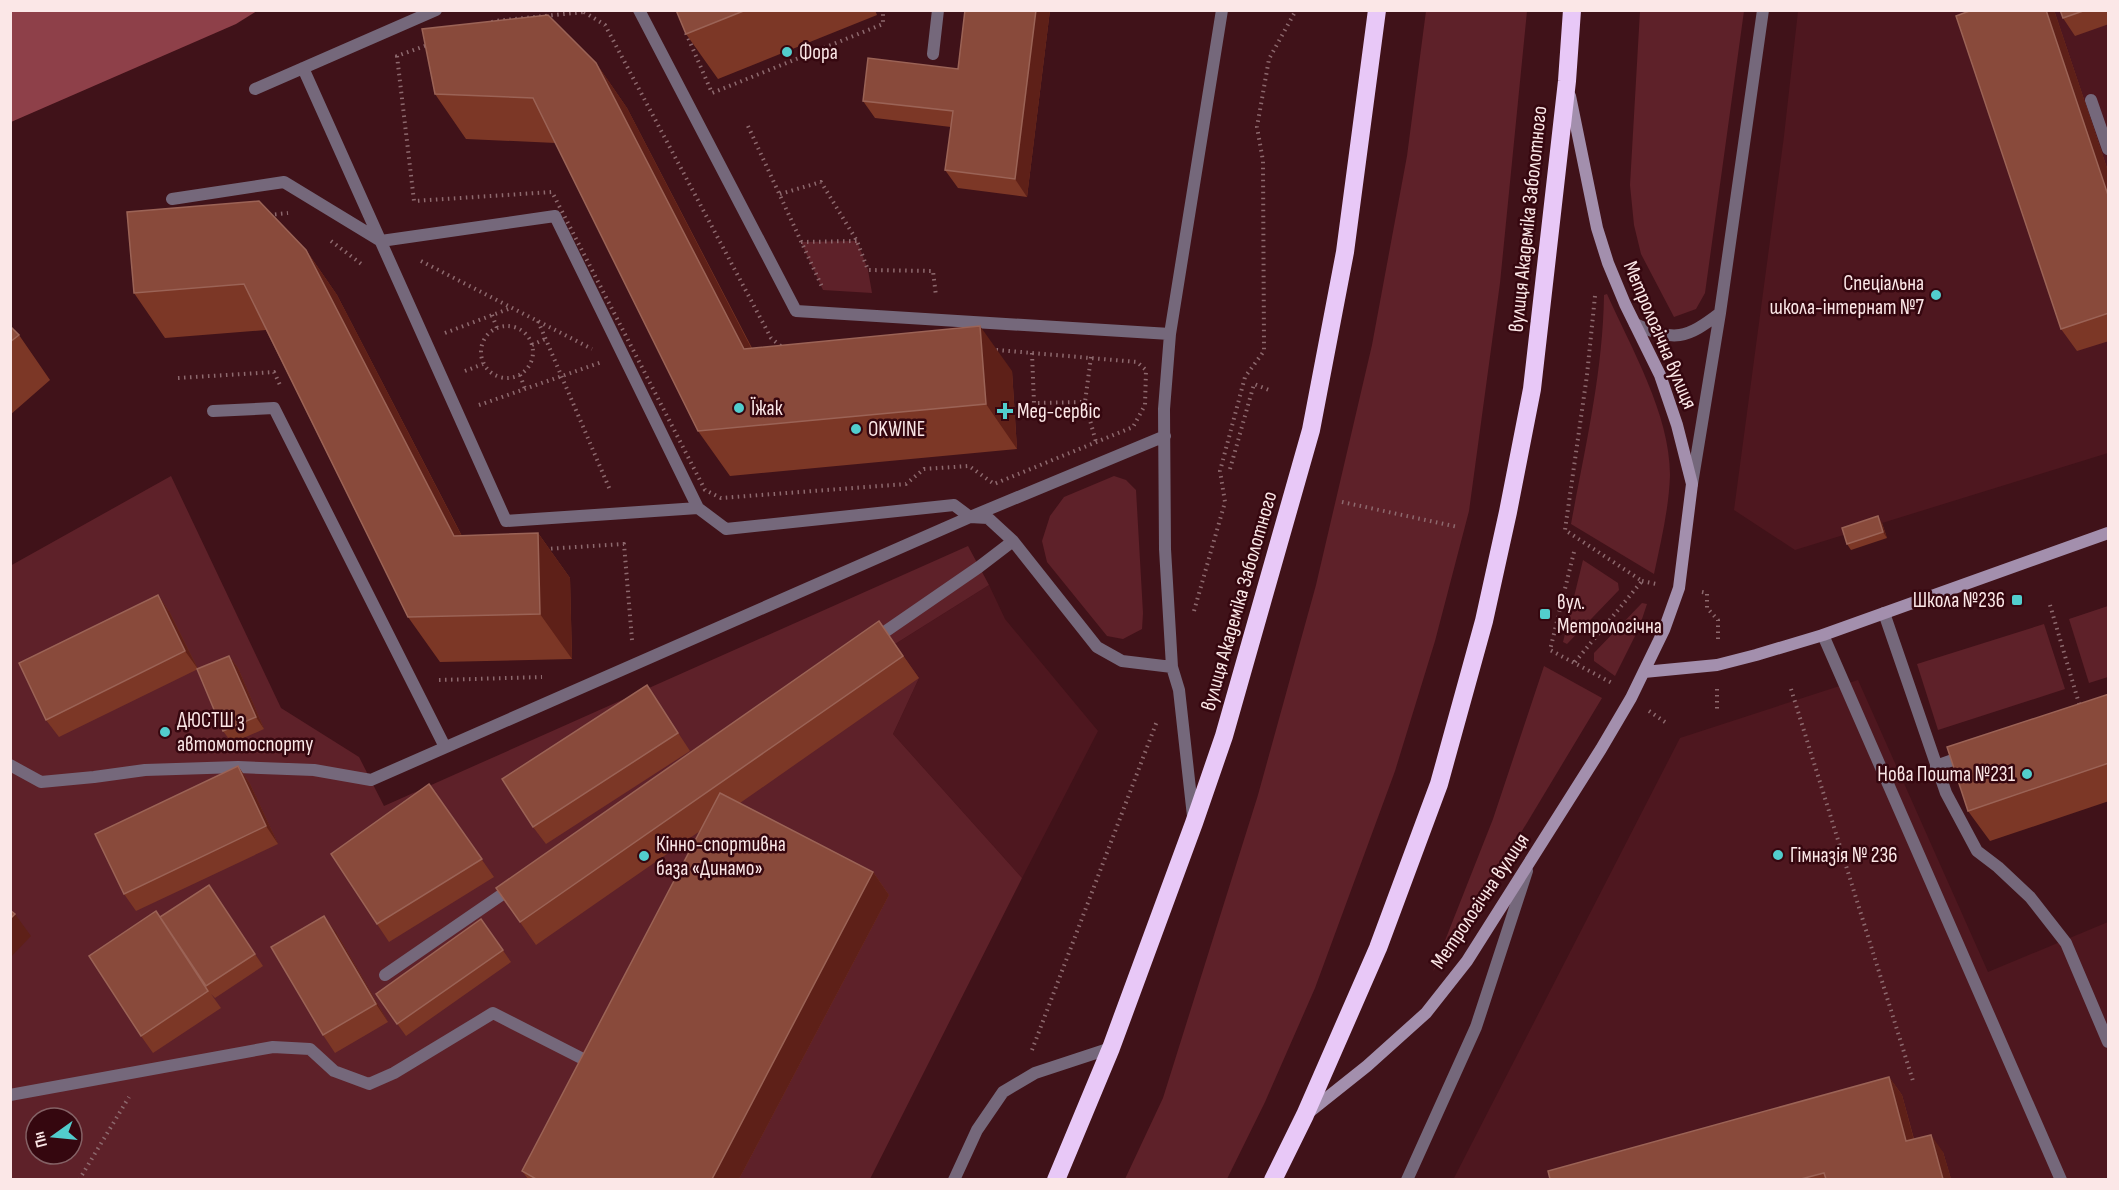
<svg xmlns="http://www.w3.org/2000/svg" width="2119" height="1190" viewBox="0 0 2119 1190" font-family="'Sofia Sans Condensed',sans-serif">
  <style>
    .built { fill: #4e171f }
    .green { fill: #5e2129; fill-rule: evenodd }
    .forest { fill: #8e4049 }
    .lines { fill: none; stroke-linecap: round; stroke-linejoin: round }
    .path { stroke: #8d696e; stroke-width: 4; stroke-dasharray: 1.5 4.5; stroke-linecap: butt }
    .lane { stroke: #75687b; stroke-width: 12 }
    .secondary { stroke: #a38fad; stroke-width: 12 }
    .highway { stroke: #e8c8f7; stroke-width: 18 }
    .wall { fill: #7c3726 }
    .shaded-wall { fill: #5e2018 }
    .building { fill: #894a3b; stroke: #9b6356; stroke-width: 1.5 }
    .poi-dot { fill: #52cdcd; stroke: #35070f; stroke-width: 2 }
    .labels { text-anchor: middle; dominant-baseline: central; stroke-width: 5; stroke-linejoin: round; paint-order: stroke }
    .poi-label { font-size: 21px; fill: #fbe7e7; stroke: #35070f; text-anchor: start }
    .street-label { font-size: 21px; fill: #fbe7e7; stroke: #35070f }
  </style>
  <rect width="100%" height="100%" fill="#401219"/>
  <path class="built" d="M1798 11H2108V453L1795 550 1734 510 1784 136Z
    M989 585 1005 619 1098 731 1022 878 893 734 919 678 895 644Z
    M1858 680 1988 972 2108 922V1179L1453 1180 1680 738Z"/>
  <path class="green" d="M1426 11H1527L1500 283 1469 511 1435 641 1395 771 1315 988 1265 1102 1227 1179H1125L1163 1098 1258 795 1316 585 1372 345 1407 156Z
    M1640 11H1744L1705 293 1696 309 1674 317 1641 254 1634 225 1630 185Z
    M857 241 868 270 872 293 823 290 801 242Z
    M1607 294C1631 348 1670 414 1670 475 1669 508 1661 541 1654 574L1571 524C1585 448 1603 372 1604 295Z
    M171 476 281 708 359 757 384 806 968 546 989 585 895 644 919 678 893 734 1022 878 870 1179H11L10 566ZM36 1118H72V1154H36Z
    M1114 476 1126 480 1136 490 1143 613 1142 629 1123 639 1107 636 1047 562 1042 541 1050 516 1064 497Z
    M1583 560 1618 583 1619 590 1567 644 1563 642Z
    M1642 603 1647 604 1639 628 1615 676 1594 661V653Z
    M2108 606V677L2089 683 2069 619Z
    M2044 624 2065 689 1938 730 1917 664Z
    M1544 666 1602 698 1457 939 1433 971 1493 819Z"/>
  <path class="forest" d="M11 10H257V11L236 24 11 122Z"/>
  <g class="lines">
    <path class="path" d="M584 12 605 25 771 338 794 357 939 345 1137 362 1146 370 1145 405 1133 427 994 484 969 466 924 469 906 484 721 498 705 490 552 192 414 201 397 56 495 21Z
      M686 33 712 93 883 24V10
      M748 126 823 289
      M780 194 821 182 857 241 868 270 933 271 936 296
      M269 215 288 213
      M331 241 364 266
      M801 242 857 241
      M421 261 592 349
      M492 315 497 328
      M538 321 610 490
      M481 352a26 26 0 1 1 52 0a26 26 0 1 1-52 0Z
      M445 333 511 308
      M532 345 545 339
      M1032 353 1034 403 1085 402
      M1091 357 1085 402 1096 442
      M465 371 483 364
      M520 375 525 389
      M178 378 274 372 280 385
      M479 405 602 362
      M1230 469 1254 384 1269 390
      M1342 502 1458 527
      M545 549 624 544 632 640
      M1574 552 1550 650 1612 683
      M1642 581 1656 584
      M1702 592 1707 593V608L1718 620V642
      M2050 605 2080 707
      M1194 611 1225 502 1220 471 1245 377 1264 351 1263 161 1257 127 1269 59 1296 10
      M1575 662 1642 581 1565 530 1587 375 1595 296
      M439 680 542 677
      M1717 689V712
      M1791 689 1913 1081
      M1649 711 1665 722
      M1032 1050 1157 721
      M79 1180 129 1097"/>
    <path class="lane" d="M639 10 796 311 1170 334
      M933 54 938 10
      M303 68 506 521 698 508 726 529 954 505 970 517 1165 436
      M255 89 436 10
      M2091 100 2108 149
      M172 199 284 182 381 241 555 216 698 508
      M1635 324C1675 342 1686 339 1720 313
      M213 411 274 408 445 747
      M1692 484 1720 313 1763 10
      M1884 613 1946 793 1977 851 1998 867 2030 897 2066 943 2108 1042
      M1823 635 2061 1180
      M873 640 979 567 1013 541
      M10 765 41 782 94 777 145 770 238 767 314 770 371 780 970 517 988 518 1013 541 1097 647 1122 661 1172 667
      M1936 766 1967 755
      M1193 816 1179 690 1172 667 1165 549 1164 409 1170 334 1222 10
      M385 975 513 887
      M10 1095 273 1047 310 1049 334 1071 369 1084 394 1073 493 1013 589 1062
      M954 1180 977 1130 1003 1092 1035 1073 1111 1048
      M1407 1180 1476 1027 1527 871"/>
    <path class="secondary" d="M1644 672 1717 665 1756 655 1823 635 2108 533
      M1308 1113 1367 1066 1426 1013 1467 961 1601 749 1631 698 1664 630 1679 588 1692 484 1677 425 1660 375 1625 304 1608 263 1597 228 1570 96"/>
    <path class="highway" d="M1056 1180 1111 1048 1194 823 1224 736 1311 430 1345 252 1377 10
      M1273 1180 1305 1115 1378 948 1439 784 1484 621 1508 512 1532 389 1567 81 1572 10"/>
  </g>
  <path class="wall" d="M676 10H875L877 15 718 79 686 34Z
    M965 10H1050L1027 197 958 188 945 170 951 127 875 118 863 101 958 69Z
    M2054 10 2109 174V341L2077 351 2061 329Z
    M2060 10H2109V24L2075 36 2063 18Z
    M596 63 627 108 752 348 1012 371 1017 449 730 476 698 431 556 143 466 139 435 94Z
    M306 250 337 295 462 536 538 533 570 578 572 659 440 662 408 617 266 330 165 338 134 293Z
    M10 326 19 335 50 380 10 415Z
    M1882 523 1887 538 1851 550 1847 544Z
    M158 595 170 613 198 669 59 737 46 720Z
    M879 621 919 678 740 803 873 872 889 895 739 1179H528L522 1171 700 831 536 945 496 888Z
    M229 656 238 668 264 729 232 743 223 731Z
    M647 685 690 751 546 844 533 827Z
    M2109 694V801L1990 841 1968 811Z
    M238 766 250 784 278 844 136 911 124 894Z
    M429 784 494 877 389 942 377 924Z
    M217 897 263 966 215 998 211 994 221 1008 153 1053 141 1036 160 917Z
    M481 919 511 962 406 1036 376 994Z
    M337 934 388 1022 335 1053 323 1035Z
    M1889 1077 1902 1095 1914 1139 1943 1152 1951 1179H1550Z"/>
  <path class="shaded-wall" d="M1036 10H1050L1027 197 1015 179Z
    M2046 10H2054L2109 174V198Z
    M596 63 627 108 775 394 744 349Z
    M306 250 337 295 485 581 454 536Z
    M980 326 1012 371 1017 449 986 404Z
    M1878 516 1882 523 1887 538 1883 532Z
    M538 533 570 578 572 659 540 614Z
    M158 595 170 613 198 669 185 651Z
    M229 656 238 668 264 729 256 717Z
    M238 766 250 784 278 844 266 826Z
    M873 872 889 895 739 1179H712Z
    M15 914 31 936 10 958V919Z
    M324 916 337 934 388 1022 376 1004Z
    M1889 1077 1902 1095 1919 1159 1906 1141Z
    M1931 1135 1943 1152 1951 1179H1943Z"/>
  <path class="building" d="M676 10H746L686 34Z
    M965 10H1036L1015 179 945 170 953 111 863 101 868 58 958 69Z
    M1972 10H2046L2109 198V313L2061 329 1956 16Z
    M2060 10H2086L2063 18Z
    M548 15 596 63 744 349 980 326 986 404 698 431 533 98 435 94 422 29Z
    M259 201 306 250 454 536 538 533 540 614 408 617 244 284 134 293 127 212Z
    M10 326 19 335 10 342Z
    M1878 516 1883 532 1847 544 1842 528Z
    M158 595 185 651 46 720 19 663Z
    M879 621 903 656 520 922 496 888Z
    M229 656 256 717 223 731 197 669Z
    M647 685 678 733 533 827 502 779Z
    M2109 694V763L1968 811 1947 747Z
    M238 766 266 826 124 894 95 834Z
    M429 784 482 859 377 924 331 854Z
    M720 793 873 872 712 1179H536L522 1171Z
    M209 885 255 954 206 986 160 917Z
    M10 910 15 914 10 919Z
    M156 911 208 991 141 1036 89 956Z
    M324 916 376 1004 323 1035 271 947Z
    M481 919 503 950 397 1024 376 994Z
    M1889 1077 1906 1141 1931 1135 1943 1179H1826L1824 1173 1801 1179H1550L1548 1171Z"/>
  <g class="poi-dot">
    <circle cx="787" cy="52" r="6"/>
    <circle cx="1936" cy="295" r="6"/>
    <circle cx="739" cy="408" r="6"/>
    <path d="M1002 402h6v6h6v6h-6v6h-6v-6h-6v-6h6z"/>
    <circle cx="856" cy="429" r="6"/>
    <rect x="2011" y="594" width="12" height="12" rx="3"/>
    <rect x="1539" y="608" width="12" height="12" rx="3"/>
    <circle cx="165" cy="732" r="6"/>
    <circle cx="2027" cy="774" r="6"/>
    <circle cx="1778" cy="855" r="6"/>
    <circle cx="644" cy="856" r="6"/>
  </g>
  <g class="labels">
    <g class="poi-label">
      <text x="799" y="52">Фора</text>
      <text x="1924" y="283" text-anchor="end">Спеціальна<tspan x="1924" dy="24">школа-інтернат №7</tspan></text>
      <text x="751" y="408">Їжак</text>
      <text x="1017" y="411">Мед-сервіс</text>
      <text x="868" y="429">OKWINE</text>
      <text x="2005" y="600" text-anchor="end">Школа №236</text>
      <text x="1557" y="602">вул.<tspan x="1557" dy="24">Метрологічна</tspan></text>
      <text x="177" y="720">ДЮСТШ з<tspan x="177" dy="24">автомотоспорту</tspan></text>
      <text x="2015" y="774" text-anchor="end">Нова Пошта №231</text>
      <text x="656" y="844">Кінно-спортивна<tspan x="656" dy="24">база «Динамо»</tspan></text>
      <text x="1790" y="855">Гімназія № 236</text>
    </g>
    <g class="street-label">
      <text transform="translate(1528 219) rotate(-84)">вулиця Академіка Заболотного</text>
      <text transform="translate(1660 335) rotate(67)">Метрологічна вулиця</text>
      <text transform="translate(1239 601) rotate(-74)">вулиця Академіка Заболотного</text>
      <text transform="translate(1480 901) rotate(-56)">Метрологічна вулиця</text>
    </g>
  </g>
  <rect width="2119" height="1190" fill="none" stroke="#fbe7e7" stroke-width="24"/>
  <g transform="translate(54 1136) rotate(255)"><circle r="28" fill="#35070f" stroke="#846165" stroke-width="1.5"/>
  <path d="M0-4.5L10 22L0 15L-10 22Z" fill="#52cdcd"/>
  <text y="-9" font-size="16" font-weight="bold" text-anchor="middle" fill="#fbe7e7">Пн</text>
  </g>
</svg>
